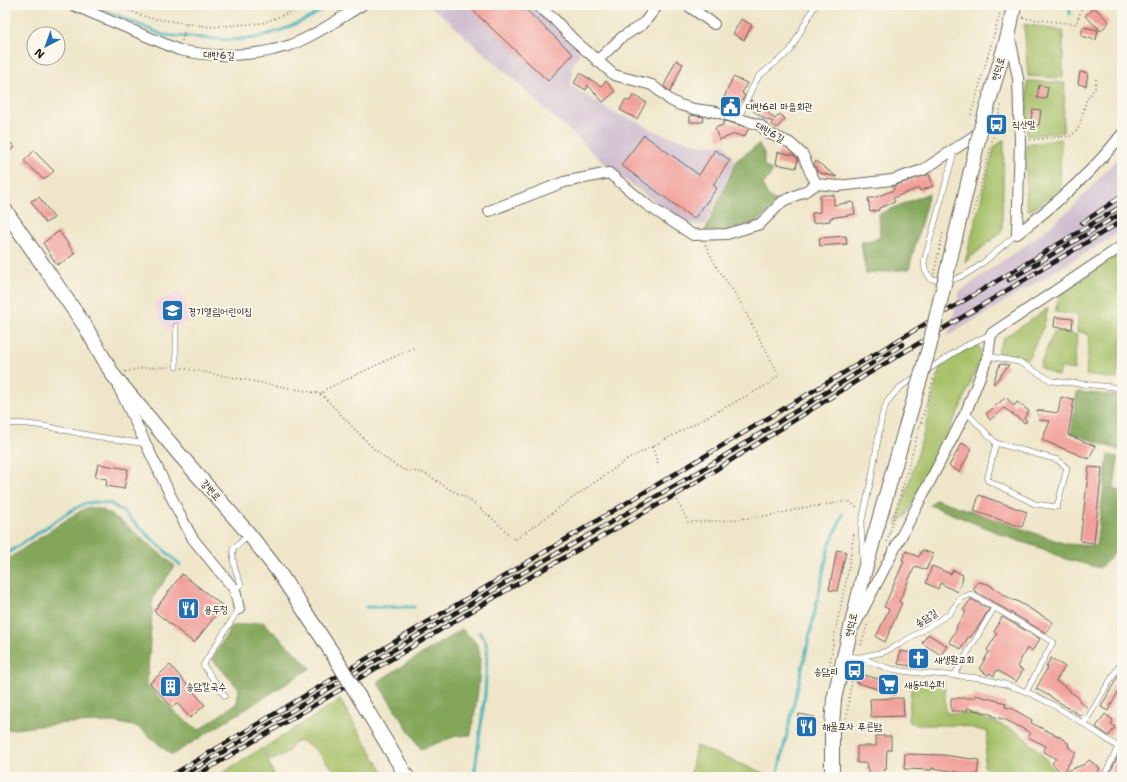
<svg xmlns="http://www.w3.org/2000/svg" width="1127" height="782" viewBox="0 0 1127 782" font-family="'Shantell Sans','Poor Story',sans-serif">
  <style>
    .built { fill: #f2cfe1 }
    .industrial { fill: #cfbdcf }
    .green { fill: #a4bf65; stroke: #606e40 }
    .forest { fill: #83a65a; stroke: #50613b }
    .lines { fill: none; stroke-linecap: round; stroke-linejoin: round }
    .stream { stroke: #40b0ba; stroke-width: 3 }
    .building { fill: #f19f9a }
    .lane-casing { stroke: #666359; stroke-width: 6 }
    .street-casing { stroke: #666359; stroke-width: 12 }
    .secondary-casing { stroke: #666359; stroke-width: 16 }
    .path { stroke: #666359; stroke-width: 1.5; stroke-dasharray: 1 3; stroke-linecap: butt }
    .lane { stroke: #fff; stroke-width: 5 }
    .street { stroke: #fff; stroke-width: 10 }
    .secondary { stroke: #fff; stroke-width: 14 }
    .rail-casing { stroke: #1c1c1c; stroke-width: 4.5 }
    .rail { stroke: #fbf7ec; stroke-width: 3; stroke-dasharray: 9; stroke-linecap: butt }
    .secondary-bridge-casing { stroke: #666359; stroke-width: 16; stroke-linecap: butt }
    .path-bridge { stroke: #666359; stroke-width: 1.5; stroke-dasharray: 1 3; stroke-linecap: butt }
    .secondary-bridge { stroke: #fff; stroke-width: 14 }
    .labels { text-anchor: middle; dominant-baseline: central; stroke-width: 4; stroke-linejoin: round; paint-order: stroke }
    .street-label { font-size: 10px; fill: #1c1c1c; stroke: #fbf7ec }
    .poi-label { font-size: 10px; fill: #1c1c1c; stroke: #fbf7ec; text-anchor: start }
  </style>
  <rect width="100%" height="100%" fill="#fbf7ec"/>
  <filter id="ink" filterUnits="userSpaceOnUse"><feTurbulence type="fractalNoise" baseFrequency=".025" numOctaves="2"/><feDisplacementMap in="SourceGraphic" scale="8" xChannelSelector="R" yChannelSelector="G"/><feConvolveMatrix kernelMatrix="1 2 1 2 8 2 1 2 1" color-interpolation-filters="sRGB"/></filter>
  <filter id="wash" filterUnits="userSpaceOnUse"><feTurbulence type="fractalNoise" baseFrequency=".012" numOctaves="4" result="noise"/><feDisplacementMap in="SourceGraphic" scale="16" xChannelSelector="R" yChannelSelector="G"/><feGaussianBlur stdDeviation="0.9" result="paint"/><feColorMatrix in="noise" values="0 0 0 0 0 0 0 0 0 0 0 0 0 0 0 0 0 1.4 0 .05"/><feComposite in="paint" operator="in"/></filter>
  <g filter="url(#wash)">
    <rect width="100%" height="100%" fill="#efe6c9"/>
    <path class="built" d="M180 291 193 318 167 331 154 304Z"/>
    <path class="industrial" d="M426 5H532L580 52 572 67 571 86 612 112 638 122 662 135 703 145H716L725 144 735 161 705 225 684 223 619 175 598 158 574 134 552 116 514 79 473 44 451 23 441 14Z
      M1122 153V231L948 336 960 291 1034 239 1072 208Z"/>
    <path class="green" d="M1024 24 1063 31V78L1028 76Z
      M1027 81 1065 83 1063 132 1027 136Z
      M1004 139 1002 231 965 262 994 148Z
      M1061 139 1060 188 1034 209 1028 210 1026 199V144Z
      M1122 252V343H1121L1117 379 1086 375 1089 335 1077 331 1078 315 1055 312 1060 295Z
      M1048 308 1044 325 1028 359 997 352 1004 338Z
      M1055 330 1077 335 1074 370 1061 368 1058 376 1039 367Z
      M979 346 982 355 962 404 905 517 896 525 921 443 941 363 972 347Z
      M944 681 946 713 971 714 999 724 1020 734 1039 751 1060 777H1000L984 766 988 732 960 725H916L908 721 912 682Z
      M340 700 386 777H340L314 748 302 741 293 743 287 753 270 761 264 748Z
      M696 746 763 773 762 777H690Z
      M262 748 275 777H216Z"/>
    <path class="forest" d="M759 144 764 153V166L773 171 763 185 768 196 777 202 759 221 725 231H705L737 160Z
      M929 193 909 269 866 274 861 242 880 238 879 214Z
      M1077 392 1122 396V451L1071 433Z
      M1108 455 1118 457 1114 489 1122 492V531L1119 549 1100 568 1062 558 1043 549 1013 539 930 505 936 499 1066 544 1096 546Z
      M88 507 103 510 121 521 175 566 153 597 147 685 178 715 199 730 237 703 239 689 212 659 232 626 263 622 311 668 172 755 138 727 114 722 65 723 5 730V561L75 514Z
      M462 629C466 634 474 639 477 645 485 657 474 718 471 735L456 736 421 749 377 682Z"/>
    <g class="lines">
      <path class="stream" d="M93 5 163 35 229 40 256 38 282 30 309 18 330 5
        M1069 5 1070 14
        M5 555 72 510 86 503 96 502 111 504 122 511 180 565
        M366 607H414
        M474 777 485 695 487 656V646L484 639 479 632
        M777 777 808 643 829 546 843 514"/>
    </g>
    <g id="blocks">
      <path class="building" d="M467 5H521L573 54 548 81Z
        M1094 7 1109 22 1101 31 1085 16Z
        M741 19 752 25 744 40 733 34Z
        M1083 27 1098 30 1096 40 1081 36Z
        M676 60 683 64 670 92 664 86Z
        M1080 72 1088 73 1086 86 1078 84Z
        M580 73 601 86 606 81 615 92 603 102 588 85 586 90 574 83Z
        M733 77 747 83 742 93 745 95 741 102 739 100 736 111 722 107 725 95Z
        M1039 85 1048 87 1046 99 1037 98Z
        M633 95 646 102 637 119 620 110 625 100 630 101Z
        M751 100 765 110 775 119 780 114 785 119 777 128 771 124 773 122 765 119 748 107Z
        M1033 109 1041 110 1039 125 1030 123Z
        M690 115 704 117 703 122H690Z
        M725 121 749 128 744 137 735 134 719 140 715 128 723 125V122Z
        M644 135 699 175 715 150 730 160 713 185 717 188 694 219 621 165Z
        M5 137 15 147 5 155Z
        M34 151 54 171 45 179H43L24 161Z
        M778 152 793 155 798 159 796 168 776 164Z
        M816 161 837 177 820 173 817 171 814 164Z
        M929 174 933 186 920 191 919 188 893 198 895 202 879 208V210L870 212 868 198H873L894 190 893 186Z
        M820 195H834V205L853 202 855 214 830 218V221L813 223 812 213 820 212Z
        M39 197 54 218 45 223 31 201Z
        M59 231 75 254 57 265 43 243Z
        M846 236 847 244 820 246 819 238Z
        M1055 317 1073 319 1072 329 1054 327Z
        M1000 364 1009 365 994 384 993 383Z
        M1006 397 1014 406 1017 402 1029 411 1024 418 1027 421 1025 423 1004 408 990 420 986 414Z
        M1061 397 1074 399 1068 435 1095 446 1089 459 1042 440 1050 421 1039 420 1037 410 1058 413Z
        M962 443 972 449 959 472 949 466Z
        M98 464 128 469 124 489 106 486 107 479 95 477Z
        M1089 467 1102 468 1094 543 1080 541Z
        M979 495 1027 512 1022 527 974 511Z
        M837 550 846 552 837 591 829 590Z
        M922 550 933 554 926 570 915 566 899 602 902 603 885 642 876 637 889 609 884 607 904 561 902 560 906 551 919 557Z
        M932 566 951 574 953 570 963 575 962 582 957 592 940 583 938 589 926 583Z
        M182 574 223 606 194 643 154 611Z
        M978 582 988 584 992 586V587L1014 601 1015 600 1053 622 1046 633 976 592 973 589Z
        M971 599 989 609 979 626 970 638 969 636 961 649 949 642 957 628 956 627 966 612 963 610Z
        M1002 617 1040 639 1032 651 1027 648 1017 667 1023 670 1016 682 997 670 994 676 989 673 988 675 979 669 989 652 987 650 997 634 994 632Z
        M928 634 947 646 941 655 922 643Z
        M900 651 926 655 924 668 898 664Z
        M1051 658 1065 667 1056 681 1070 690 1069 691 1078 697 1080 702 1087 707 1081 716 1046 694 1036 689 1048 667 1046 666Z
        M170 665 205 705 190 718 177 703 172 707 150 683Z
        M1122 669V694L1118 692 1108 711 1101 707Z
        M858 673 878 679 879 676 897 679 895 695 855 682Z
        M975 695 1006 703 1005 707 1011 708 1032 720 1031 723 1060 737 1068 743 1069 748 1076 752 1064 772 1085 764 1089 760 1100 768 1095 777H1052L1061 773 1052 763 1056 759 1043 751 1046 746 1028 737 1031 733 1006 720 992 716 993 715 967 708V711H951V698H974Z
        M903 698 904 716 871 717 870 699Z
        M799 714 815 717 811 735 796 731Z
        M1105 714 1113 720 1111 724 1115 727 1109 736 1096 727Z
        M876 736H891V750H887L886 770H883L882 777H869V770H867V763H857V746H876Z
        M1122 748V777H1116L1110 772Z
        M905 754 943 755 979 760 977 775 932 768V770L904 769Z"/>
    </g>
  </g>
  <g filter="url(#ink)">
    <use href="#blocks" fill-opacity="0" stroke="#666359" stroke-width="1"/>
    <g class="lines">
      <defs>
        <path id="lane" d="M739 118 752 88 759 76 790 51 815 5
          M955 149 924 262 925 270 931 279C937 280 943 281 950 280 973 276 998 249 1017 234
          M988 356 1019 362 1052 381 1122 388
          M176 367V326
          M926 371 963 347 991 334
          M966 412 996 443 1058 460 1067 468 1057 507 1035 504 987 480 996 443
          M5 424C31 422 53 428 78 433 100 438 123 440 145 444
          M863 561 861 525 872 475 882 415 887 402 899 388 917 376
          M235 590 241 584C235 572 232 562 233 549L248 535
          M846 656C851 657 856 656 861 658 871 661 881 667 892 669 924 676 957 673 989 680 1039 691 1077 719 1118 747L1105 774 1111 777
          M860 657 884 652 900 644 949 614 961 598 971 594 1053 642 1026 692
          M955 674 994 608
          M225 696 203 665 239 609
          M1084 724 1122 661
          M1118 747 1122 739"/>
        <path id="street" d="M73 5 179 50C211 57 241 57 273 50 279 48 285 47 291 45 316 35 339 19 362 5
          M537 5 554 19 573 39 614 75 652 85 670 100 680 105 694 109 716 112 760 125 768 133 790 143 803 155 811 174 817 184 838 186 892 180 923 170 980 132
          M687 5 714 24
          M1009 33 1018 78 1020 142 1017 234
          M597 61 622 37 643 24 658 5
          M489 211 564 182 609 173 647 205 693 235 727 234 760 224 783 201 804 192 817 184
          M1017 234C1055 205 1093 172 1122 134
          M119 388 178 511 193 539 235 590 239 609
          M855 625 966 412 988 356 991 334 1122 246"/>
        <path id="secondary" d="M980 132 1009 32 1014 5
          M5 210 85 326 113 375 180 455 249 534 278 571 333 654
          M362 702 407 777
          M832 777V725L834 699 864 573 885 499"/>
      </defs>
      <use href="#lane" class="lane-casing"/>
      <use href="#street" class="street-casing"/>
      <use href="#secondary" class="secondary-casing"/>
      <path class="path" d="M114 5 149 18 211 27 262 23 294 11 304 5
        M1023 18 1076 24 1083 5
        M182 41 186 23
        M971 115 1000 13
        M1030 140 1070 136 1076 132 1080 125 1086 101 1095 88 1096 79
        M973 215 1002 103
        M939 250 943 232
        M182 368 321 394 326 389 415 347
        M125 372 142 368 169 367
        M321 394 373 448 390 462 404 470 419 472 426 474 451 490 467 498 493 519 515 540 567 502 625 461 767 385 779 375 737 296 717 268 705 244
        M652 447 659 466
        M677 500 688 522 723 521 773 515 803 508 849 501 858 508
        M887 542 933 380
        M861 645 868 623
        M829 669 835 632 848 572 854 533
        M846 722 850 690 854 671"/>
      <use href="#lane" class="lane"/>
      <use href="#street" class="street"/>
      <use href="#secondary" class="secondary"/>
      <defs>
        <path id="rail" d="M1082 223 1122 196
          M1009 280 1122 213
          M169 777 1122 206
          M181 777 507 582 702 470 903 344
          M194 777 512 587 679 493 866 375 1122 221"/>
      </defs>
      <use href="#rail" class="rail-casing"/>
      <use href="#rail" class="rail"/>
      <defs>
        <path id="secondary-bridge" d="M885 499 929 348 980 132
          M333 654 362 702"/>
      </defs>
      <use href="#secondary-bridge" class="secondary-bridge-casing"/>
      <path class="path-bridge" d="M934 274 939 250
        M933 380 934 376"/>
      <use href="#secondary-bridge" class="secondary-bridge"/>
    </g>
  </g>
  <defs>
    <symbol id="civic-square" viewBox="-11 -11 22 22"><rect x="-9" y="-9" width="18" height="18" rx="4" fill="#1f6fb2" stroke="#fbf7ec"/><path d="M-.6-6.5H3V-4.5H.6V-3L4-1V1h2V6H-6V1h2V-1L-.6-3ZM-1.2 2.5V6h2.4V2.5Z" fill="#fff"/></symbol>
    <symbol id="bus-square" viewBox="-11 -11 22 22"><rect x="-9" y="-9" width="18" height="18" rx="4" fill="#1f6fb2" stroke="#fbf7ec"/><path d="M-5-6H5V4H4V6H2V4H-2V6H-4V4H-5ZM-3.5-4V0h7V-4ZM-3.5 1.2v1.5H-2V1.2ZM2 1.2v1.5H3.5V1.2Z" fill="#fff"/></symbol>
    <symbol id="school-square" viewBox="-11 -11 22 22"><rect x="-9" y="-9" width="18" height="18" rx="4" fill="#1f6fb2" stroke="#fbf7ec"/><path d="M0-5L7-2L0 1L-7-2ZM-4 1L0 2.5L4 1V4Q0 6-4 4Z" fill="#fff"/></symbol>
    <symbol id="restaurant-square" viewBox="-11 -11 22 22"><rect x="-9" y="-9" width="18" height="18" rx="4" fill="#1f6fb2" stroke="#fbf7ec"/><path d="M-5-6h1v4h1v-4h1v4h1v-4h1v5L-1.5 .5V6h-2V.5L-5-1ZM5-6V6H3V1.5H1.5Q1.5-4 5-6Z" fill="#fff"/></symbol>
    <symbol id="church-square" viewBox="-11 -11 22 22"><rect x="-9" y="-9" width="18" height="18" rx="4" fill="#1f6fb2" stroke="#fbf7ec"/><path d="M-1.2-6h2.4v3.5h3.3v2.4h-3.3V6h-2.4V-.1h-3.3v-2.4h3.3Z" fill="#fff"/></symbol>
    <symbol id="supermarket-square" viewBox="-11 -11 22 22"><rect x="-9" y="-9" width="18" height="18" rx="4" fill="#1f6fb2" stroke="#fbf7ec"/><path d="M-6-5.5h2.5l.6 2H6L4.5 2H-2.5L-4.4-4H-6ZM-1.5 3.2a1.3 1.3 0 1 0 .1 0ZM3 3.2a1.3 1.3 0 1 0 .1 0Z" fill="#fff"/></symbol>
    <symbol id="building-square" viewBox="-11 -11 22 22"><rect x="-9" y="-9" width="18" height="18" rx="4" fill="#1f6fb2" stroke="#fbf7ec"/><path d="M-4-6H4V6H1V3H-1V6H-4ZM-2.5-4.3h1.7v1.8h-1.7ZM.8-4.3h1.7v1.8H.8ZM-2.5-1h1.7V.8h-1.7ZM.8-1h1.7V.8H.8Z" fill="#fff"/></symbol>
  </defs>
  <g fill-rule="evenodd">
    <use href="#civic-square" x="718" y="94" width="25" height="25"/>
    <use href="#bus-square" x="984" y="112" width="25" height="25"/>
    <use href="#school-square" x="160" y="298" width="25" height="25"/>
    <use href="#restaurant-square" x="176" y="596" width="25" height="25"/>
    <use href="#church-square" x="906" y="646" width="25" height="25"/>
    <use href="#bus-square" x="842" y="658" width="25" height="25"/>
    <use href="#supermarket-square" x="876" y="672" width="25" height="25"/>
    <use href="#building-square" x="158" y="674" width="25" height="25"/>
    <use href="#restaurant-square" x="794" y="714" width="25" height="25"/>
  </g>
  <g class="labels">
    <g class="street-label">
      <text transform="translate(219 55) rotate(2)">대반6길</text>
      <text transform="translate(998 69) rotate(-74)">현덕로</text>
      <text transform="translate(770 132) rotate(29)">대반6길</text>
      <text transform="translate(211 490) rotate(49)">강변로</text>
      <text transform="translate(926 618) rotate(-32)">송담길</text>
      <text transform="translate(851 625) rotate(-77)">현덕로</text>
    </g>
    <g class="poi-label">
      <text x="746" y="106">대반6리 마을회관</text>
      <text x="1012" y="124">직산말</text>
      <text x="188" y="311">경기엘림어린이집</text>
      <text x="204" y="609">용두정</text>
      <text x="934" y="659">새생활교회</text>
      <text x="838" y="671" text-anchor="end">송담리</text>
      <text x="904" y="684">새동네슈퍼</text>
      <text x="186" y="686">송담칼국수</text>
      <text x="822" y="726">해물포차 푸른밤</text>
    </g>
  </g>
  <rect width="1127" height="782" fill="none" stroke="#fbf7ec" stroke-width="20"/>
  <g transform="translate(46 46) rotate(221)"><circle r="19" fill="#fbf7ec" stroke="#a29f99"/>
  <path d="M0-3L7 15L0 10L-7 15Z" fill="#1f6fb2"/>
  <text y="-6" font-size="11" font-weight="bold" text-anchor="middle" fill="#1c1c1c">N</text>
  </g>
</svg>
